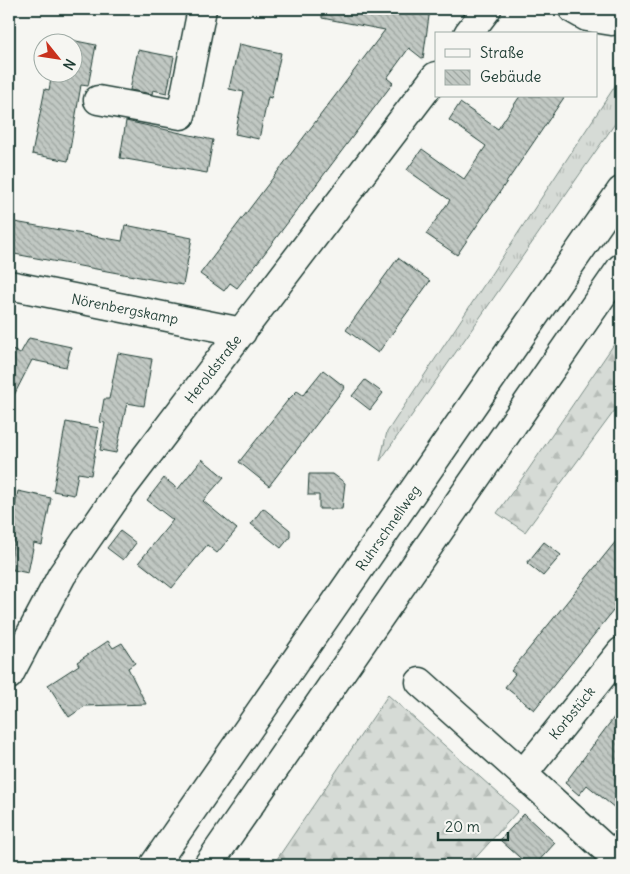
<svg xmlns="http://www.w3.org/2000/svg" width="630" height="874" viewBox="0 0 630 874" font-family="Delius,sans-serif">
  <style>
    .grass { fill: url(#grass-tufts); stroke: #7a8c85 }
    .forest { fill: url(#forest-firs); stroke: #7a8c85 }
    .building { fill: url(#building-back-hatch); stroke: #1f3d34 }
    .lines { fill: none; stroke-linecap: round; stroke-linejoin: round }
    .minor-casing { stroke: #1f3d34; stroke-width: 31 }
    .highway-casing { stroke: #1f3d34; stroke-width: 31 }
    .minor { stroke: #f6f6f2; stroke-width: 28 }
    .highway { stroke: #f6f6f2; stroke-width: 28 }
    .labels { text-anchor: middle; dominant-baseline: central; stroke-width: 4; stroke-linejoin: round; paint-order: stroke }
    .street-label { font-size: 14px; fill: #1f3d34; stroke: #f6f6f2 }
  </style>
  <defs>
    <pattern id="grass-tufts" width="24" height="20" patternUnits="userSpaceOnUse" patternTransform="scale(1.25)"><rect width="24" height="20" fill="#d6dbd6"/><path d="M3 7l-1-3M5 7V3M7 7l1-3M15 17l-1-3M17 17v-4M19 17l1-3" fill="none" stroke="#b7bdb8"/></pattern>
    <pattern id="forest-firs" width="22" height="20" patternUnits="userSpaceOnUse" patternTransform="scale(1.25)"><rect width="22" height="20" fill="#d6dbd6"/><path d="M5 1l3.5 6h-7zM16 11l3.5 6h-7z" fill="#b7bdb8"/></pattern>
    <pattern id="building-back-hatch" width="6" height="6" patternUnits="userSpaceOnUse" patternTransform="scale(1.25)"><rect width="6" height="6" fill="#c1c8c3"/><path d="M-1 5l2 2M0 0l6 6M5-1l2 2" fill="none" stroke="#9ca49f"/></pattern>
  </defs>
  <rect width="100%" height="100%" fill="#f6f6f2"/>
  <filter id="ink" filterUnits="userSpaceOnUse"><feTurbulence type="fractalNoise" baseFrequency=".02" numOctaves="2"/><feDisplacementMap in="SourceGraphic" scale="10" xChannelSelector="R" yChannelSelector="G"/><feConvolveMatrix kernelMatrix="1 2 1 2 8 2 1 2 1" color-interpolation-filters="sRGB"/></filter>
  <g filter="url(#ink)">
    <path class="grass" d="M621 77V115L380 461 387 432Z"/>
    <path class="forest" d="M621 334V402L525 532 497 513 526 473Z
      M388 695 518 811 469 865H273Z"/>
    <path class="building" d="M322 9H430L423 59 409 48 387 78 393 83 261 258 237 288 230 283 224 291 200 274 385 30 322 18Z
      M66 39 96 45 88 86 81 85 68 161 32 154 45 89 49 90 51 79 59 81 60 72H72V42H66Z
      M239 44 281 53 271 98 268 97 259 139 235 134 244 92 229 89Z
      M138 50 174 57 167 93 153 90 152 94 130 90Z
      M520 96H565L457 255 426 234 450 200 407 170 422 149 464 179 486 146 449 120 460 103 498 129Z
      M126 121 213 140 207 173 120 158Z
      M9 221 122 241 125 225 192 238 183 285 9 253Z
      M398 258 430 281 378 353 346 330Z
      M29 338 71 347 66 367 32 360 9 405V348L20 354Z
      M118 353 152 359 144 406 127 403 116 453 100 450 105 423 100 422 104 399H109Z
      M323 370 345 387 269 486 239 462 288 400 297 391 303 395Z
      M365 380 383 393 370 410 352 396Z
      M66 422 99 428 91 475 78 473 74 495 53 491Z
      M202 459 224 477 203 501 237 529 217 553 207 545 172 588 139 562 173 520 147 500 164 478 178 489Z
      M309 474H333L345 483 342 509H319V495H308Z
      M18 491 51 498 42 545 34 543 28 573 9 569 14 539 9 537Z
      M263 508 290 530V537L281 548 251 524Z
      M120 531 136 543 123 560 107 548Z
      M621 535V601L534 710 505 687 515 674 511 671Z
      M544 542 561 555 543 576 527 563Z
      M108 641 113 648 122 643 135 663 128 668 146 704 85 706 69 717 48 685 79 665 77 662Z
      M621 708V813L587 785 579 795 565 783Z
      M524 814 555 843 535 865H528L500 840Z"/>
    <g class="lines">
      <defs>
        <path id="minor" d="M573 9 587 17 612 21 621 16
          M468 34 487 9
          M98 100 181 115 202 9
          M9 285 242 332
          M621 652 523 774 621 863
          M9 675 62 575 123 487 436 76
          M420 682 523 774"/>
        <path id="highway" d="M154 865 621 191
          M208 865 621 268"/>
      </defs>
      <use href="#minor" class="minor-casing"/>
      <use href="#highway" class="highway-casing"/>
      <use href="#minor" class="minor"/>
      <use href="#highway" class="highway"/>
    </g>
  </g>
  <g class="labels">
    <g class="street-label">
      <text transform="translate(125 309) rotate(11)">Nörenbergskamp</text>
      <text transform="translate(213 369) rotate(-52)">Heroldstraße</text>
      <text transform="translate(388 528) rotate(-55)">Ruhrschnellweg</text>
      <text transform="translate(572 713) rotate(-51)">Korbstück</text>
    </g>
  </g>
  <rect width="630" height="874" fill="none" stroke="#f6f6f2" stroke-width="30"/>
  <rect x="15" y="15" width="600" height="844" fill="none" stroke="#1f3d34" stroke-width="2" filter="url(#ink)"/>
  <rect x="435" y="32" width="162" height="65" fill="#f6f6f2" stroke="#a0aca6"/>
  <rect x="445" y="49" width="25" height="8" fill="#f6f6f2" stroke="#a0aca6"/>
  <text x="480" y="58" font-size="15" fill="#1f3d34">Straße</text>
  <rect x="445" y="70" width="25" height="15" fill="url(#building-back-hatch)" stroke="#a0aca6"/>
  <text x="480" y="82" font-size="15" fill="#1f3d34">Gebäude</text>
  <g transform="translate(58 58) rotate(120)"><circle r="24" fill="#f6f6f2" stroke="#a0aca6"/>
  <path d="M0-4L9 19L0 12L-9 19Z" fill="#c8321e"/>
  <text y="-8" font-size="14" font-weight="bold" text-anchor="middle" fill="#1f3d34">N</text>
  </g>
  <path d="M438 832v8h70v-8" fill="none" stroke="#1f3d34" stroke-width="2.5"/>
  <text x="445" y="832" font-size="15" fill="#1f3d34" stroke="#f6f6f2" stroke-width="4" paint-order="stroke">20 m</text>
</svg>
